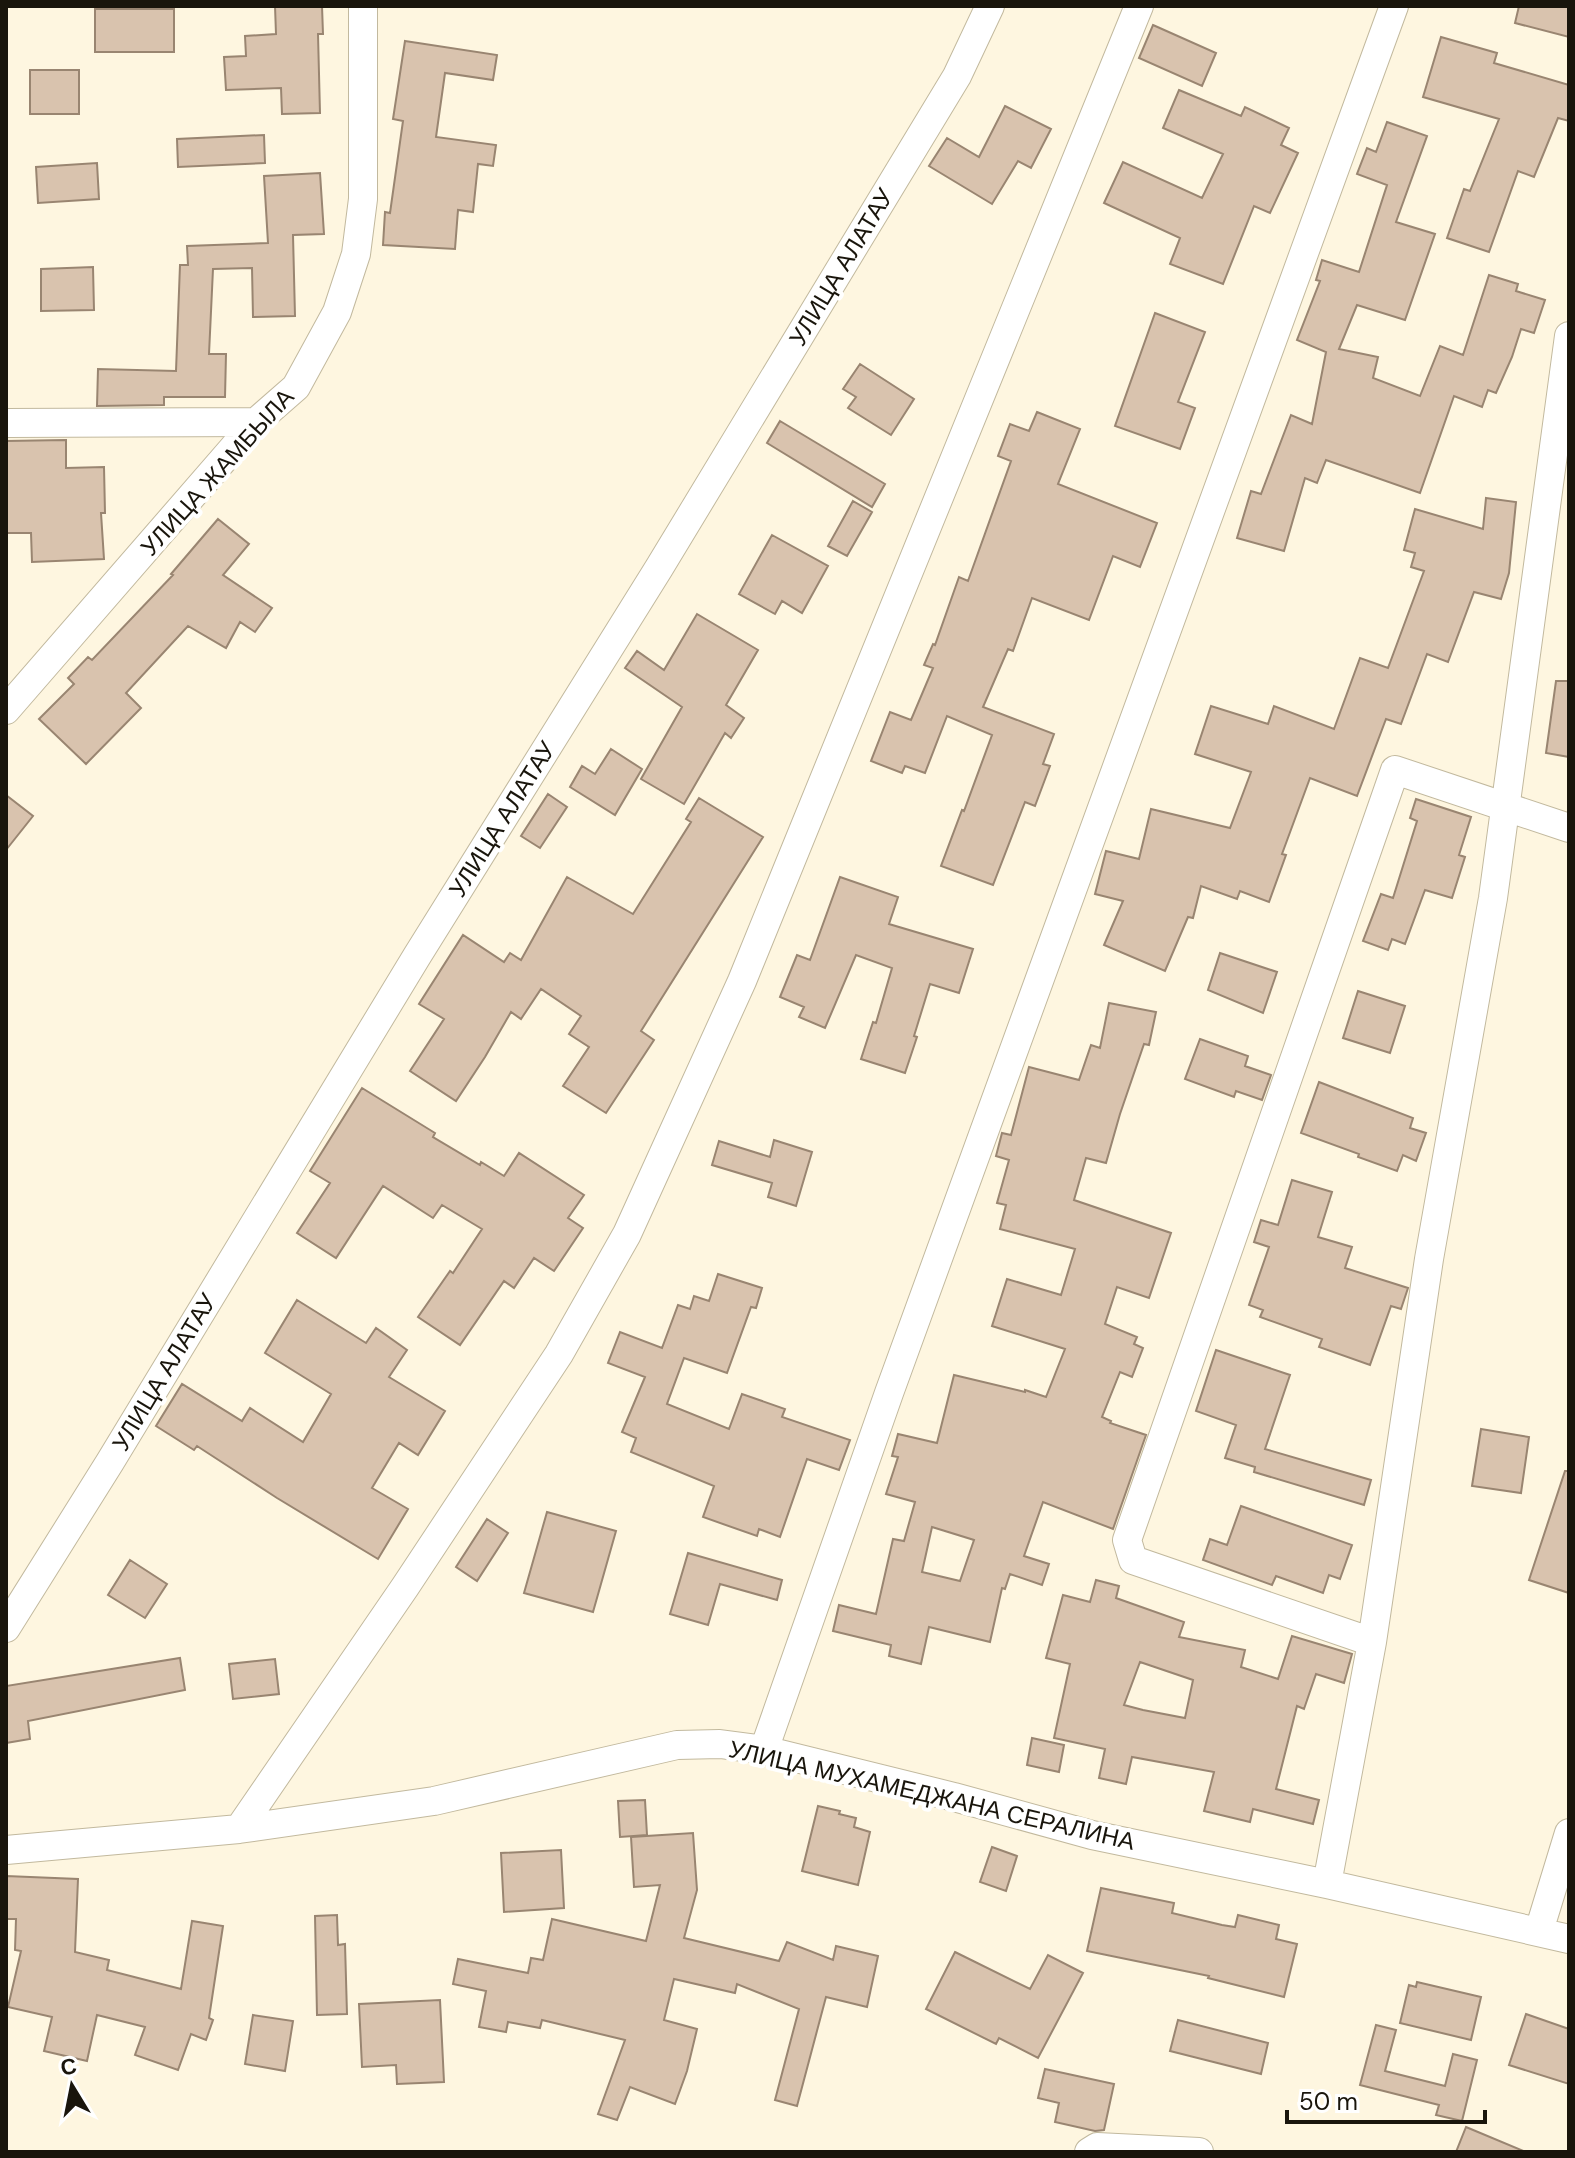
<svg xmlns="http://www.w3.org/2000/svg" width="1575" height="2158" viewBox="0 0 1575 2158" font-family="'DM Sans',sans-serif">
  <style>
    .building { fill: #d9c3ae; stroke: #998571; stroke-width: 2; fill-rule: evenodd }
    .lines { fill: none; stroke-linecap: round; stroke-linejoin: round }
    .minor-casing { stroke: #c2b99e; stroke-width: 30 }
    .minor { stroke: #fff; stroke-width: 28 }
    .labels { text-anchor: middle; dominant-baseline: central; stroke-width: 8; stroke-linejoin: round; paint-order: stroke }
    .street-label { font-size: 24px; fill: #19150c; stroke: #fff }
  </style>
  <rect width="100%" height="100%" fill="#fef6e0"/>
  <path class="building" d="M275 6H322L323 34H318L320 113 282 114 281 88 226 90 224 57 246 56 245 36 276 34Z
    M1519 6H1569V37L1515 23Z
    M95 9H174V52H95Z
    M1153 25 1216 53 1202 86 1139 58Z
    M1441 37 1497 53 1494 63 1569 85V121L1558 118 1534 177 1518 171 1489 252 1447 238 1464 189 1470 191 1499 119 1423 97Z
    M405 41 497 55 493 80 445 73 436 137 496 145 493 166 478 164 473 212 458 210 455 249 383 245 385 212 390 213 403 121 393 119Z
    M30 70H79V114H30Z
    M1179 90 1241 116 1245 107 1289 128 1281 145 1298 153 1270 213 1254 206 1223 284 1170 264 1180 238 1104 203 1123 162 1202 198 1223 154 1163 128Z
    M1005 106 1051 129 1031 168 1018 161 992 204 929 166 947 138 979 157Z
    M1387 122 1427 136 1396 222 1435 234 1405 320 1357 305 1339 349 1378 357 1373 378 1420 396 1440 346 1463 355 1489 275 1518 284 1516 291 1545 300 1534 333 1521 329 1512 357 1496 393 1488 390 1482 407 1454 396 1420 493 1326 460 1317 483 1305 478 1284 551 1237 538 1251 491 1261 494 1291 415 1312 424 1326 352 1297 340 1320 281 1316 280 1322 260 1359 272 1387 185 1357 174 1367 148 1376 152Z
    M264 135 265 163 178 167 177 139Z
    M97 163 99 199 38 203 36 167Z
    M320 173 324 234 293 235 295 316 253 317 252 268 213 269 209 354H226L225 397H164V405L97 406 98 369 176 371 180 265H188L187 246 268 243 264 176Z
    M93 267 94 310 41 311V269Z
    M1155 313 1205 332 1178 402 1195 408 1180 449 1115 426Z
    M860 364 914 399 891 435 848 408 856 397 843 389Z
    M1037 412 1080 429 1058 484 1157 523 1140 567 1113 556 1089 620 1032 598 1013 651 1008 649 983 707 1054 734 1043 764 1050 766 1035 806 1025 802 993 885 941 866 962 810 964 811 992 735 947 716 925 773 905 766 902 773 871 761 890 712 911 720 933 668 924 665 933 644 935 645 959 577 968 581 1011 461 998 456 1010 424 1029 431Z
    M780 421 885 484 872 507 767 443Z
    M66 440V468L104 467 105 513H101L104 559 32 562 31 533H6V441Z
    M1486 498 1516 502 1509 573 1501 599 1474 592 1448 662 1427 654 1401 724 1386 719 1357 796 1310 778 1282 854 1286 855 1269 902 1240 891 1237 899 1201 886 1193 918 1188 917 1165 971 1104 945 1123 901 1095 894 1106 851 1139 859 1151 809 1230 828 1251 772 1195 754 1211 706 1268 724 1274 706 1334 729 1360 658 1388 668 1424 571 1411 567 1415 553 1404 550 1415 509 1483 529Z
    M853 501 872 512 847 556 828 546Z
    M218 519 249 544 223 575 272 608 255 632 240 622 226 648 188 626 126 693 141 708 86 764 39 719 74 684 68 678 88 657 92 660 173 575 171 574Z
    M772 535 828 566 802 613 782 601 775 614 739 594Z
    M697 614 758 650 726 705 744 718 731 738 725 733 684 804 641 779 682 707 625 668 637 651 664 670Z
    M1556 681H1569V757L1546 753Z
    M611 749 642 769 615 815 570 787 582 766 595 774Z
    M548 794 567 807 540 848 521 836Z
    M6 795 33 816 6 850Z
    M699 798 763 837 641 1031 654 1040 606 1113 563 1086 589 1047 569 1034 581 1016 541 989 521 1019 511 1012 485 1057 456 1101 410 1071 444 1019 419 1004 463 935 504 962 510 953 521 960 567 877 633 914 691 822 686 819Z
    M1416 799 1471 817 1459 855 1465 857 1452 898 1425 890 1405 944 1392 939 1388 950 1363 941 1381 894 1393 898 1417 821 1410 818Z
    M840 877 898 897 889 924 973 949 959 993 930 984 914 1036 917 1037 905 1073 861 1059 873 1022 876 1023 892 968 856 955 825 1028 799 1017 804 1007 780 997 797 955 810 960Z
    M1220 953 1277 972 1263 1013 1208 990Z
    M1358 991 1405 1006 1390 1053 1343 1038Z
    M1109 1003 1156 1012 1149 1045 1144 1044 1120 1114 1106 1163 1086 1158 1074 1200 1171 1233 1149 1298 1117 1287 1105 1324 1137 1337 1134 1344 1143 1348 1132 1377 1120 1372 1102 1417 1111 1421 1110 1423 1146 1435 1113 1529 1043 1502 1024 1556 1049 1564 1042 1585 1010 1574 1005 1589 1002 1588 990 1642 929 1627 921 1664 889 1656 891 1645 833 1631 839 1605 876 1614 893 1539 904 1541 915 1502 886 1494 898 1457 892 1456 898 1434 937 1443 954 1375 1025 1392V1390L1046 1397 1065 1349 992 1326 1007 1279 1061 1295 1075 1249 1000 1229 1006 1205 997 1203 1009 1160 996 1156 1002 1133 1011 1135 1029 1067 1079 1080 1091 1045 1100 1048ZM932 1527 974 1540 960 1581 922 1572Z
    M1200 1039 1248 1056 1245 1066 1271 1075 1262 1100 1236 1091 1234 1097 1185 1079Z
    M1319 1082 1413 1118 1410 1128 1426 1133 1416 1161 1403 1155 1397 1171 1358 1157 1359 1154 1301 1133Z
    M362 1088 435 1133 433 1137 480 1165 481 1162 504 1176 519 1153 584 1195 568 1218 583 1228 554 1271 534 1258 514 1288 504 1281 460 1345 418 1317 450 1271 453 1273 482 1229 442 1205 433 1218 383 1186 336 1258 297 1233 330 1183 310 1171Z
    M774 1140 812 1152 796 1206 768 1197 772 1183 712 1165 719 1141 770 1157Z
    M1292 1180 1332 1192 1318 1237 1352 1247 1345 1268 1408 1288 1401 1309 1391 1306 1370 1365 1319 1347 1322 1339 1260 1317 1263 1310 1249 1305 1269 1247 1254 1242 1261 1220 1278 1225Z
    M718 1274 762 1288 756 1308 751 1307 727 1373 684 1358 667 1404 729 1429 742 1394 785 1409 782 1417 850 1440 839 1470 807 1459 780 1537 759 1529 757 1536 703 1517 714 1486 631 1452 636 1438 622 1432 645 1377 608 1363 620 1332 662 1348 678 1305 690 1309 694 1296 709 1301Z
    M297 1300 366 1343 376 1328 407 1350 389 1377 445 1411 418 1455 399 1443 372 1488 408 1509 378 1559 277 1498 197 1446 194 1450 156 1426 182 1384 242 1421 250 1408 303 1442 331 1394 265 1353Z
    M1216 1350 1290 1375 1265 1449 1371 1480 1364 1505 1254 1472 1255 1467 1225 1458 1236 1425 1196 1411Z
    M1481 1429 1529 1437 1521 1493 1472 1486Z
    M1565 1471H1569V1593L1529 1580Z
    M1241 1506 1352 1545 1340 1579 1329 1575 1323 1593 1276 1576 1272 1585 1203 1560 1210 1539 1227 1545Z
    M547 1512 616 1531 593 1612 524 1593Z
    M487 1519 508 1533 477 1581 456 1567Z
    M688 1553 782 1580 777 1600 720 1584 708 1625 670 1614Z
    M130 1560 167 1584 145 1618 108 1595Z
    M1096 1580 1119 1586 1116 1598 1184 1622 1179 1637 1245 1650 1241 1667 1278 1679 1292 1636 1352 1654 1344 1683 1316 1674 1304 1709 1297 1706 1276 1789 1319 1800 1313 1824 1253 1809 1250 1822 1204 1811 1214 1772 1132 1757 1126 1784 1099 1778 1105 1749 1054 1738 1070 1664 1046 1658 1063 1595 1090 1602ZM1140 1662 1193 1680 1185 1718 1143 1710 1124 1705Z
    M180 1658 185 1690 28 1721 30 1739 6 1743V1686Z
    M275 1659 279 1694 233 1699 229 1664Z
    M1032 1738 1064 1745 1059 1772 1027 1765Z
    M645 1800 647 1835 620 1837 618 1801Z
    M818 1806 840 1811 839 1814 856 1818 854 1827 870 1832 858 1885 802 1871Z
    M693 1833 697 1890 684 1938 779 1961 787 1942 833 1960 836 1946 878 1956 867 2007 826 1997 797 2106 775 2100 799 2009 737 1984 735 1993 674 1979 664 2020 697 2029 687 2071 675 2104 630 2087 617 2120 598 2114 625 2040 542 2020 540 2028 508 2022 506 2032 479 2027 486 1991 453 1984 458 1959 528 1973 531 1958 543 1960 552 1919 646 1941 660 1885 634 1887 631 1837Z
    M992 1847 1017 1856 1006 1891 980 1882Z
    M561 1850 564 1908 504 1912 501 1853Z
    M6 1876 78 1879 75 1952 109 1960 107 1970 181 1989 192 1921 223 1926 209 2018 213 2020 206 2040 191 2034 178 2070 135 2055 145 2027 97 2015 87 2061 44 2051 52 2017 8 2007 21 1951 15 1950 16 1919H6Z
    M1101 1888 1174 1903 1172 1913 1222 1925 1235 1927 1238 1915 1279 1925 1276 1939 1297 1944 1284 1997 1208 1978 1209 1976 1087 1951Z
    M337 1915 338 1945 345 1944 347 2014 317 2015 315 1916Z
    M955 1952 1030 1989 1048 1955 1083 1973 1038 2058 999 2038 996 2044 926 2009Z
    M1417 1982 1481 1997 1471 2040 1400 2023 1409 1985 1416 1987Z
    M440 2000 444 2082 397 2084 396 2065 362 2067 359 2004Z
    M1526 2014 1569 2029V2084L1509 2065Z
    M253 2015 293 2021 285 2071 245 2064Z
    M1178 2020 1268 2043 1261 2074 1170 2051Z
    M1376 2025 1396 2030 1385 2071 1445 2086 1453 2054 1477 2060 1462 2121 1436 2115 1439 2105 1360 2085Z
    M1045 2069 1114 2084 1104 2130 1095 2131 1055 2122 1059 2103 1038 2098Z
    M1466 2127 1526 2152H1456Z"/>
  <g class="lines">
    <defs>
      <path id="minor" d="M6 423 256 422
        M6 710 256 422 296 387 337 312 356 254 363 199V6
        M6 1628 110 1462 417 956 659 568 957 76 990 6
        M1372 1642 1133 1560 1127 1540 1395 770 1569 828
        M764 1750 889 1393 1394 6
        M239 1829 405 1587 559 1354 627 1234 742 981 1139 6
        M6 1850 239 1829 434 1801 677 1745 720 1744 764 1750 954 1797 1092 1835 1327 1884 1569 1939
        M1327 1884 1372 1642 1429 1259 1493 898 1569 336
        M1539 1931 1569 1833
        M1089 2152 1097 2147 1199 2152"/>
    </defs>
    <use href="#minor" class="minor-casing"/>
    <use href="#minor" class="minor"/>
  </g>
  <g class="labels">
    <g class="street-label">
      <text transform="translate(841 267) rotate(-59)">УЛИЦА АЛАТАУ</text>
      <text transform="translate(217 472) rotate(-48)">УЛИЦА ЖАМБЫЛА</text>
      <text transform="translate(502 819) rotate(-58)">УЛИЦА АЛАТАУ</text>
      <text transform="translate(164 1372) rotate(-59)">УЛИЦА АЛАТАУ</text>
      <text transform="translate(932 1795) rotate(13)">УЛИЦА МУХАМЕДЖАНА СЕРАЛИНА</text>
    </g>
  </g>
  <rect width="1575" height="2158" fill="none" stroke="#19150c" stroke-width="16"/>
  <g transform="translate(72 2086) rotate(350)" stroke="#ffffff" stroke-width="6" paint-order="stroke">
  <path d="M0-6L14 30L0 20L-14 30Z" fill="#19150c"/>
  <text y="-12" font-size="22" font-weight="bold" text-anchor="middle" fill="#19150c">С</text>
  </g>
  <path d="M1287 2110v12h198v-12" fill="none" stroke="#19150c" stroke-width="4"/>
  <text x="1299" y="2110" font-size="24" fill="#19150c" stroke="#ffffff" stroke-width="6" paint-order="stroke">50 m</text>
</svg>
